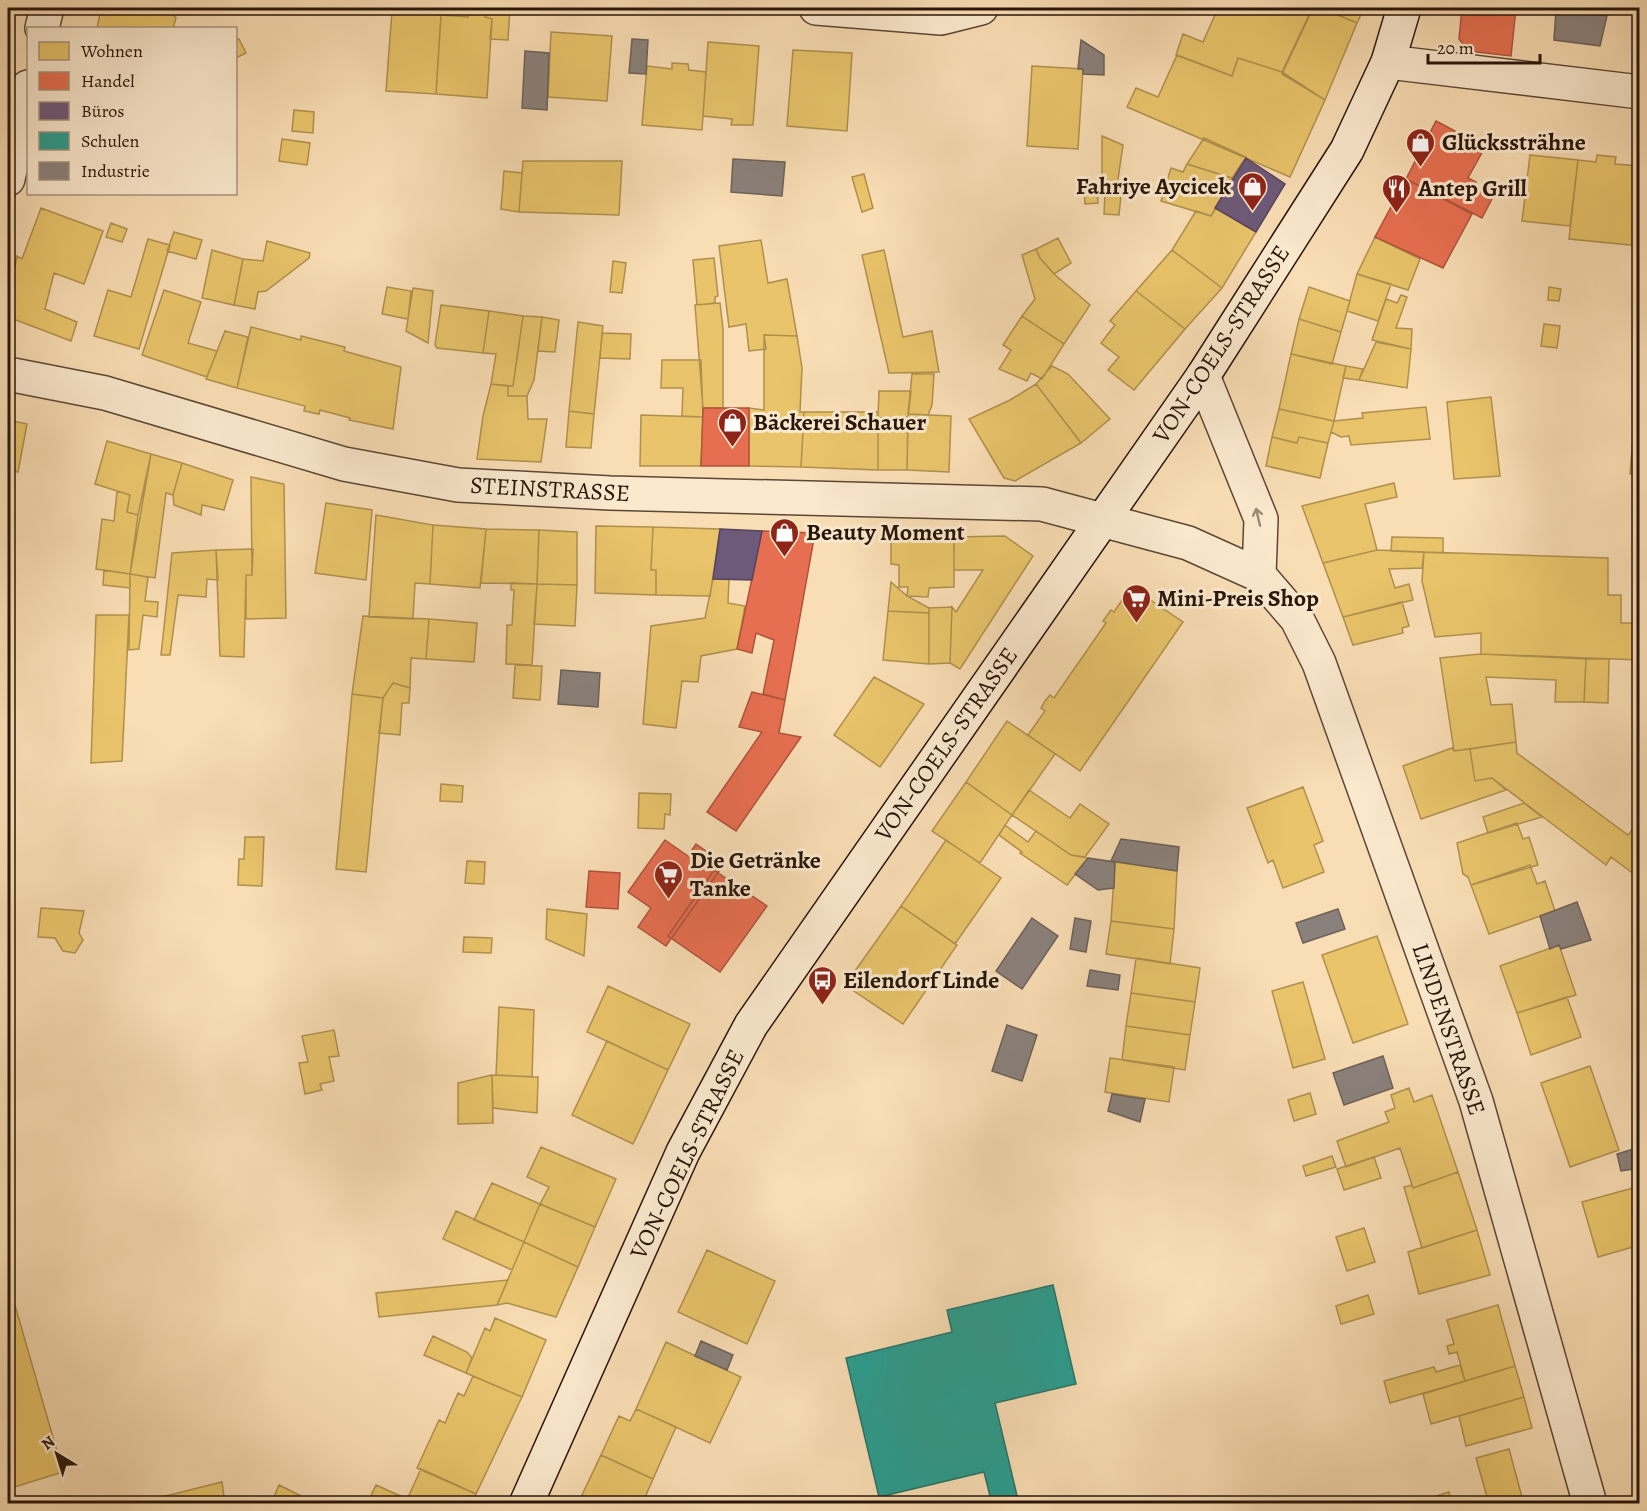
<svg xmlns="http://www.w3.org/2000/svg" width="1647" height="1511" viewBox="0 0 1647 1511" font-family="Alegreya,serif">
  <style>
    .homes { fill: #e9c46a; stroke: #af904e; stroke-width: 1.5 }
    .shops { fill: #e76f51; stroke: #ae543c; stroke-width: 1.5 }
    .offices { fill: #6d597a; stroke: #584559; stroke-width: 1.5 }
    .schools { fill: #2a9d8f; stroke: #297467; stroke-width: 1.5 }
    .industry { fill: #8a817c; stroke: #6d615a; stroke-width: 1.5 }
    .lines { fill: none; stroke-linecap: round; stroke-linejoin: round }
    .street-casing { stroke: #5c4735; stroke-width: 36 }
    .secondary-casing { stroke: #28150b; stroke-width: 36 }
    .street { stroke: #fbe9ce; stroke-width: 33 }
    .secondary { stroke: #fbe9ce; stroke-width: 33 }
    .oneway { stroke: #9c8a76 }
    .labels { text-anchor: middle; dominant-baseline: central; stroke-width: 6; stroke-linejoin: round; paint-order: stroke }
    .poi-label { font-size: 24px; font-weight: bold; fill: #28150b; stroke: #fbe9ce; text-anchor: start }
    .street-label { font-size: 24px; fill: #28150b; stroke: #fbe9ce }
  </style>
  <rect width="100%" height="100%" fill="#f9ddb4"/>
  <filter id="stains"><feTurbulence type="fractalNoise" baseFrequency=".00333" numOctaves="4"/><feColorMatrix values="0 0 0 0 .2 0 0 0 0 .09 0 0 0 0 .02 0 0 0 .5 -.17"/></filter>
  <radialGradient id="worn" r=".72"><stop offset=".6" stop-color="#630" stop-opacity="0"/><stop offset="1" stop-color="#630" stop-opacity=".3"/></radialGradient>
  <path class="homes" d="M101 8H172L171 12 176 18 173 28H97Z
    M469 8H486L485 17 492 19 487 98 436 94 441 15 468 17Z
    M486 8H510L508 40 490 39 492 19 485 17Z
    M1218 8H1252L1269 13 1272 8 1311 11 1282 72 1238 58 1232 76 1176 55 1183 34 1203 42Z
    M1313 8H1321L1357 23 1325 100 1282 74Z
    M1321 8H1364L1357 23Z
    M392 11 441 15 436 94 386 91Z
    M551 32 612 36 607 101 548 97Z
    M239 39 246 53 236 58V40Z
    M708 42 759 46 753 125H731L732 119 703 116Z
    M793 50 852 53 847 131 787 126Z
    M1177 55 1232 76 1238 58 1282 72 1325 100 1290 177 1127 107 1136 88 1158 97Z
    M672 63 688 64 689 70 706 72 702 130 642 125 647 66 672 69Z
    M1032 66 1083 69 1078 149 1027 146Z
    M294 110 314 112 313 133 292 131Z
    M1102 136 1123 145 1116 193 1102 188Z
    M1204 138 1246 157 1232 178 1187 164Z
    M282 139 310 143 307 165 279 161Z
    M1530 155 1578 160 1570 226 1522 221Z
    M1597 155 1616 157 1615 164 1640 166V246L1569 239 1578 160 1596 162Z
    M523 161H622L619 215 519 212Z
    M1187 164 1232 178 1211 216 1161 201 1171 168 1183 172Z
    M504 171 522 173 519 212 501 209Z
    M864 174 873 208 862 212 852 177Z
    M1097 188 1098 203 1085 204 1084 189Z
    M1105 193 1121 195 1119 215 1104 214Z
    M41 208 103 231 84 284 54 273 45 309 77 322 71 341 8 317V297L17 256 22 259Z
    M1216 208 1256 232 1222 288 1172 250 1196 211 1211 216Z
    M111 223 127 229 122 242 106 237Z
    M174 232 202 240 196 259 167 251Z
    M1375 237 1420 259 1408 290 1357 274Z
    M1058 238 1071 263 1054 274 1040 258 1036 249Z
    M148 239 170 245 139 349 94 336 108 290 131 297Z
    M761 240 768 283 787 279 797 336 764 335 766 349 749 351 746 324 729 327 719 246Z
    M267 241 310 253 309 258 266 291 258 292 255 309 234 305 243 259 263 261Z
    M1036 249 1040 258 1054 274 1090 305 1064 344 1022 316 1035 299 1022 255Z
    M212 250 243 259 234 305 202 298Z
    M884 250 903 337 932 331 939 372 889 373 862 255Z
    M1172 250 1222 288 1185 329 1136 291Z
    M714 258 718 296 715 297V303L697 305 693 260Z
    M613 261 626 263 622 293 610 292Z
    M1357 274 1391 284 1378 321 1347 311Z
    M387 287 411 291 408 319 382 314Z
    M1309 287 1350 301 1341 332 1299 319Z
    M1549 287 1561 289 1559 301 1548 300Z
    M413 288 433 291 428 343 406 331Z
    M164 290 201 302 188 343 217 351 207 377 142 355Z
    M1136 291 1185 329 1134 390 1108 370 1119 357 1101 343 1115 325 1110 321Z
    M1401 295 1407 297 1396 328 1412 329 1411 349 1372 340 1386 299 1397 303Z
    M720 303 723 329V408H703L695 305Z
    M441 305 489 311 483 353 437 348 435 345Z
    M489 311 523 316 513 386 491 384 496 354 483 353Z
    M523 316 542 317 534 380 527 396H508V386H513Z
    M1022 316 1064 344 1042 379 1031 373 1027 381 999 369 1011 350 1003 345Z
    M542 317 559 320 555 352 538 351Z
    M1299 319 1341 332 1332 364 1291 354Z
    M578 322 603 326 594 414 569 411Z
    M1544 324 1560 326 1557 348 1541 346Z
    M251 327 301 340V336L345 347 344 351 401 367 393 429 349 420 350 418 320 410 319 414 304 411 305 406 237 388Z
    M225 331 248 337 237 388 206 379Z
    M602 333 631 334 630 359 600 358Z
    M764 335 797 336 802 368 800 412H804L801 467 749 466V408L764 410Z
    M1376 342 1411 349 1407 388 1359 380Z
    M1291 354 1346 366 1334 421 1279 409Z
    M662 360H701L703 417 682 416 683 388H661Z
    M1052 366 1068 374 1110 419 1081 443 1036 384Z
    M1346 366 1363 369 1359 380 1343 378Z
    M912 374H934L932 405 928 415 908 414Z
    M1638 379 1640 474H1630Z
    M491 384 508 386V396H527L528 419H547L541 462 477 459 483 416Z
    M1036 384 1081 443 1015 481 1004 478 969 419 1010 400Z
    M879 391H911L908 417 878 418Z
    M1491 397 1500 476 1454 479 1447 402Z
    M1426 407 1430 439 1351 445 1349 436 1341 437 1331 432 1334 421 1363 418 1362 413Z
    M1279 409 1334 421 1328 443 1299 437 1297 443 1272 437Z
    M569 411 594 414 591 448 566 447Z
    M804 412H878V470L801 467Z
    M908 414 951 416 949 472 907 470Z
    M641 415 703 417 701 466H640Z
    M908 417 907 470H878V418Z
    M8 420 27 424 18 472 8 470Z
    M1272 437 1297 443 1299 437 1328 443 1320 478 1266 466Z
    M107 441 151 454 138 515 127 512 130 495 95 484Z
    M151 454 182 463 173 495 166 493 155 578 130 574Z
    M182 463 233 480 224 510 202 505 201 515 174 505 173 495Z
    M251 477 284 484 286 618 246 619V575H252Z
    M1394 483 1397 497 1365 504 1377 550 1323 563 1302 506Z
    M117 491 130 495 127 512 138 515 130 574 96 569 102 519 114 521Z
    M326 503 372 510 366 580 315 573Z
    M376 515 433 525 430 584 415 583 413 619 369 617Z
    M433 525 486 529 480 588 430 584Z
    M596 526 653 527 651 570H656V595L595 593Z
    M653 527 720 529 710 596 656 595V570H651Z
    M486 529 539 530 537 584 481 583Z
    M539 530 577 532V585L537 584Z
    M891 535 954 537V587L929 588 928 597 907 596 908 587H899V565L891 564Z
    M1005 536 1033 556 960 669 950 663 952 607 956 612 983 570H954V537Z
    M1392 537 1443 538V553L1391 551Z
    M253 549 252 575H246L244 657 220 656 216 550Z
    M216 550 218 580 207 579 206 597 178 595 170 655H161L172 553Z
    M1377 550 1424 552 1422 568 1389 569 1395 588 1409 584 1413 600 1343 617 1323 563Z
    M1424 552 1608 558V595H1621V623H1640V660L1481 654V633L1435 637 1422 581Z
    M104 570 130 574V588L103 585Z
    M130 574 148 577 145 601 158 602 157 617 143 615 139 649 129 650Z
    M713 579H729L728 603 745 606 737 649 701 656 698 682 682 681 676 728 643 724 651 626 705 618Z
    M891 582 907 596 929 608V613L888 611Z
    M511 583 537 584 532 665 506 664 507 625H512L514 590H511Z
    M537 584 577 585 575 626 534 624Z
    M1131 587 1183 622 1080 771 1028 735 1045 711 1041 708 1045 701 1050 695 1054 698 1106 623 1103 621 1111 610 1114 612Z
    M1402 602 1409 626 1402 628 1403 633 1353 645 1343 617Z
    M952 607 950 663 929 664V608Z
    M888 611 929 613V664L883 660Z
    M96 615H129L122 761 91 763Z
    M363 616 429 619 426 659 411 658 410 688 393 683 383 698 352 694Z
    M429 619 477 623 474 662 426 659Z
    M1481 654 1586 659 1584 702H1555L1556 680 1486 677 1491 705 1512 704 1516 742 1454 751 1440 658Z
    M1586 659H1609L1608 703 1584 702Z
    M515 665 542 666 540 700 513 698Z
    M874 677 924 704 880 767 834 735Z
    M393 683 410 688 409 703H402L400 735 379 733 383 698Z
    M352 694 383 698 366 872 336 869Z
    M1007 721 1055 754 1012 815 966 782Z
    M1516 742 1517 753 1628 835 1640 820 1638 877 1611 857 1606 865 1492 778 1475 781 1470 749Z
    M1452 748 1454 751 1470 749 1475 781 1492 778 1506 790 1421 819 1403 766Z
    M966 782 1012 815 980 863 932 831Z
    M441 784 463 786 462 802 440 801Z
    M1303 787 1323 841 1314 845 1324 872 1283 888 1273 860 1268 863 1247 808Z
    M1029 790 1070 818 1080 804 1109 824 1085 857 1071 855 1012 815Z
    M639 793 671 794 670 815 665 814 664 829 638 828Z
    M1524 803 1542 817 1488 833 1483 817Z
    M1517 823 1523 839 1529 837 1538 865 1471 885 1468 877 1463 874 1457 843Z
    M1005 825 1028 842 1036 831 1071 855 1088 858 1067 885 1020 853 1022 852 999 835Z
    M245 837H264L262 886 238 885 239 859H244Z
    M946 840 1001 878 955 944 901 906Z
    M467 861 485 862 484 884 465 883Z
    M1115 862 1177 871 1174 929 1111 921Z
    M1530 865 1537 884 1545 881 1555 911 1489 934 1471 885Z
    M901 906 957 945 903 1024 845 985Z
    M41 908 84 911 79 933 83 940 75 953 63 951 55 938 38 937Z
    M547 909 587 914 584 956 546 939Z
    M1111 921 1174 929 1170 964 1106 954Z
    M1377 936 1408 1024 1353 1043 1322 955Z
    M464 937 492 938 491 953 463 952Z
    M1559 945 1576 995 1517 1013 1500 966Z
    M1136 958 1200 968 1195 1002 1131 993Z
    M1303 982 1325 1059 1293 1068 1272 991Z
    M608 986 690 1024 668 1070 587 1032Z
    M1131 993 1195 1002 1190 1035 1126 1026Z
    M1567 997 1581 1037 1531 1055 1517 1013Z
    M499 1007 534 1010 532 1077 496 1075Z
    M1126 1026 1190 1035 1185 1070 1122 1060Z
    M334 1030 339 1056 329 1057 334 1081 320 1084 322 1090 305 1094 299 1063 308 1062 302 1036Z
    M607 1041 668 1070 633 1144 572 1115Z
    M1110 1058 1174 1067 1169 1102 1105 1092Z
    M1590 1066 1619 1150 1570 1167 1541 1083Z
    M492 1075 538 1077 537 1113 493 1108Z
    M492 1075 493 1123 458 1124V1083Z
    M1409 1088 1414 1102 1432 1095 1458 1172 1413 1188 1400 1148 1346 1167 1337 1141 1389 1122 1385 1112 1395 1108 1391 1095Z
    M1310 1093 1316 1114 1294 1121 1288 1100Z
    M541 1147 616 1179 595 1227 540 1204 549 1187 527 1177Z
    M1332 1156 1336 1167 1306 1176 1303 1166Z
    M1374 1157 1381 1178 1344 1190 1337 1169Z
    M1458 1172 1477 1230 1422 1248 1404 1187 1412 1185 1413 1188Z
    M492 1183 540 1204 524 1242 474 1220Z
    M1640 1186V1245L1598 1257 1582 1202Z
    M540 1204 595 1227 578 1267 524 1242Z
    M456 1211 524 1242 512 1270 443 1239Z
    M1364 1228 1375 1262 1347 1271 1336 1237Z
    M1477 1230 1490 1275 1419 1294 1408 1252Z
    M524 1242 578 1267 556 1317 507 1303 497 1305Z
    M707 1250 775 1281 747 1344 678 1312Z
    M508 1280 497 1305 379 1317 376 1293Z
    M8 1281 63 1472 8 1489Z
    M1368 1295 1374 1314 1341 1324 1336 1306Z
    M1498 1305 1515 1366 1465 1381 1457 1352 1449 1354 1447 1346 1454 1344 1447 1320Z
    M495 1318 546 1340 522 1397 466 1373 485 1328 490 1331Z
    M433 1336 467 1352 472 1358 466 1373 424 1355Z
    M666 1342 741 1377 710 1443 636 1409Z
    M1460 1365 1465 1381 1390 1403 1384 1381 1434 1367 1436 1372Z
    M1515 1366 1524 1397 1431 1424 1423 1394Z
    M473 1376 522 1397 476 1494 417 1468 439 1420 445 1423 458 1393 464 1396Z
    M1524 1397 1532 1428 1466 1446 1459 1416Z
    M636 1409 676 1427 653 1479 601 1455 619 1416 630 1421Z
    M1509 1449 1522 1497 1502 1504H1489L1476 1458Z
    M601 1455 653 1479 642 1504H600L582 1495Z
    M421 1469 476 1494 472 1504H405Z
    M222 1482 225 1504H141V1502Z
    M279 1485 317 1504H271Z
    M376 1485 407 1499 405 1504H367Z
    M1449 1492 1452 1504H1429L1427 1499Z"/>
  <path class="shops" d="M1462 8H1516L1511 56 1469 51 1459 39Z
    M1436 121 1485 147 1468 178 1476 182 1472 189 1493 197 1482 218 1406 179Z
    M1406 179 1472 214 1443 268 1375 237Z
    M703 408H749V466H701Z
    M762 531 815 533 785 700 763 694 774 640 756 633 752 653 737 649Z
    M752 692 785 700 779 733 801 737 736 831 707 812 762 732 739 727Z
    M665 840 688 856 696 844 724 864 666 946 638 927 651 908 628 892Z
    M714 870 767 906 720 972 668 936Z
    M589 871 620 873 618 909 586 907Z"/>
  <path class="offices" d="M1246 158 1285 184 1256 232 1215 208Z
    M720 529 762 531 752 580 713 579Z"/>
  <path class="schools" d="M1053 1285 1076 1384 995 1403 1019 1504H992L984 1472 879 1497 846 1358 952 1332 947 1310Z"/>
  <path class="industry" d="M1556 9 1607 16 1600 46 1554 40Z
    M632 39 648 40 646 74 629 73Z
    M1081 40 1104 55V75L1083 74V69H1078Z
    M525 51 549 53 547 110 522 108Z
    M733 159 785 162 782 196 731 192Z
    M561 670 600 673 598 707 558 704Z
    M1121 839 1179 847 1177 871 1111 861Z
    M1088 858 1115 862 1114 888 1098 890 1075 874Z
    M1577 902 1591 940 1561 949 1559 945 1550 949 1540 916Z
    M1338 909 1345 929 1303 943 1296 923Z
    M1032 918 1058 936 1022 989 996 971Z
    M1075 918 1091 921 1086 952 1070 949Z
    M1090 970 1120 975 1118 990 1087 986Z
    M1007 1025 1037 1035 1022 1081 992 1071Z
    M1383 1056 1393 1088 1344 1105 1333 1073Z
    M1112 1094 1145 1099 1140 1122 1108 1111Z
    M1640 1147V1168L1621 1171 1617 1154Z
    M701 1341 733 1355 727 1370 695 1356Z"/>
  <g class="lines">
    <defs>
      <path id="street" d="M816 8 941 18 981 8
        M42 28 47 8
        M1388 62 1640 92
        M8 179 28 87
        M8 374 105 393 344 464 458 485 610 493 1042 504 1188 543 1259 575 1297 619 1319 663 1476 1101 1590 1504
        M1203 376 1261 519 1259 575"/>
      <path id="secondary" d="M526 1504 683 1152 751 1025 1203 376 1347 150 1388 62 1404 8"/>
    </defs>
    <use href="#street" class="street-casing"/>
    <use href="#secondary" class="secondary-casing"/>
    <use href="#street" class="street"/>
    <use href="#secondary" class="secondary"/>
  </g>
  <defs><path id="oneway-shaft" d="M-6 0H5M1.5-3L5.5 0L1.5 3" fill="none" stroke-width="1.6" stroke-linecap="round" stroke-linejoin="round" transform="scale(1.5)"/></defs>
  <use class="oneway" href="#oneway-shaft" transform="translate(1258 517) rotate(-103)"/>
  <defs>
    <symbol id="shop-pin" viewBox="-11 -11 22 30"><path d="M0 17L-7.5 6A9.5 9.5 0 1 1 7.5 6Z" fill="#8f2418" stroke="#fbe9ce"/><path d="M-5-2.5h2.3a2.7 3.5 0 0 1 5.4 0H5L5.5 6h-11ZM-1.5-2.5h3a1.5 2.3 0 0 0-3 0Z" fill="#fff"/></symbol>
    <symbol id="restaurant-pin" viewBox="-11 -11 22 30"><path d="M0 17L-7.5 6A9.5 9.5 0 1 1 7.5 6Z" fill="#8f2418" stroke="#fbe9ce"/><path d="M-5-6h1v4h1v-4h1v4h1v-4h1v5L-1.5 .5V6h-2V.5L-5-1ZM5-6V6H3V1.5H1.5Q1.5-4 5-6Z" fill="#fff"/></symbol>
    <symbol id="supermarket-pin" viewBox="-11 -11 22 30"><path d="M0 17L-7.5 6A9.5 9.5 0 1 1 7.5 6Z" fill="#8f2418" stroke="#fbe9ce"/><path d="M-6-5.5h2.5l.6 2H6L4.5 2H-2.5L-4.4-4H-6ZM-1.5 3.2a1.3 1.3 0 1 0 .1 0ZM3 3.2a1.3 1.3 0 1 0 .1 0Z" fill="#fff"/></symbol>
    <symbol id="bus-pin" viewBox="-11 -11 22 30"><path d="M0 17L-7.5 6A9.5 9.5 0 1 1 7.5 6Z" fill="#8f2418" stroke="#fbe9ce"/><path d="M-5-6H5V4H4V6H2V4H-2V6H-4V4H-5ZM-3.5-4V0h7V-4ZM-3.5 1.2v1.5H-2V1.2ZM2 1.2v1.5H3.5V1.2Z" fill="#fff"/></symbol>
  </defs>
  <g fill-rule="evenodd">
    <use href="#shop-pin" x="1404" y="126" width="33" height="45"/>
    <use href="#shop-pin" x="1236" y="170" width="33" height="45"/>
    <use href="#restaurant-pin" x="1380" y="172" width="33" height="45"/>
    <use href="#shop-pin" x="716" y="406" width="33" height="45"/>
    <use href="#shop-pin" x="768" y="516" width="33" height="45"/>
    <use href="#supermarket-pin" x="1120" y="582" width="33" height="45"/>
    <use href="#supermarket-pin" x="652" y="858" width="33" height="45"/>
    <use href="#bus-pin" x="806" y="964" width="33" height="45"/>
  </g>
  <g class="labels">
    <g class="poi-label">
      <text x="1442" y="142">Glückssträhne</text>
      <text x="1231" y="186" text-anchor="end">Fahriye Aycicek</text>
      <text x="1418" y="188">Antep Grill</text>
      <text x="753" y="422">Bäckerei Schauer</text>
      <text x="806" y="532">Beauty Moment</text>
      <text x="1157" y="598">Mini-Preis Shop</text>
      <text x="690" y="860">Die Getränke<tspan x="690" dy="28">Tanke</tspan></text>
      <text x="843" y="980">Eilendorf Linde</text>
    </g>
    <g class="street-label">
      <text transform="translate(1221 344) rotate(-57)">VON-COELS-STRASSE</text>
      <text transform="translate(550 489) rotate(3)">STEINSTRASSE</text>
      <text transform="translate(946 744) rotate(-55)">VON-COELS-STRASSE</text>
      <text transform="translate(1449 1029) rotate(71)">LINDENSTRASSE</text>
      <text transform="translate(687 1154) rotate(-64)">VON-COELS-STRASSE</text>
    </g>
  </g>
  <rect width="1647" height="1511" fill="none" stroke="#f9ddb4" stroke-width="30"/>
  <rect x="9" y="9" width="1629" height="1493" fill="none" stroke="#28150b" stroke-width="3"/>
  <rect x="15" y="15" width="1617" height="1481" fill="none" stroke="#28150b" stroke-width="1.5"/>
  <rect x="27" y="27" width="210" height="168" fill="#fbe9ce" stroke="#a79480" stroke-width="1.5"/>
  <rect x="39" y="42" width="30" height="18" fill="#e9c46a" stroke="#a79480" stroke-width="1.5"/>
  <text x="81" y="57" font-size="18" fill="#28150b">Wohnen</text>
  <rect x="39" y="72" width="30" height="18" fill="#e76f51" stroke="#a79480" stroke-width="1.5"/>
  <text x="81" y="87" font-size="18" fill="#28150b">Handel</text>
  <rect x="39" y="102" width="30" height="18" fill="#6d597a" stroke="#a79480" stroke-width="1.5"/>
  <text x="81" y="117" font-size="18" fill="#28150b">Büros</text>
  <rect x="39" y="132" width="30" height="18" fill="#2a9d8f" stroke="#a79480" stroke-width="1.5"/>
  <text x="81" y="147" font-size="18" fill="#28150b">Schulen</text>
  <rect x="39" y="162" width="30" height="18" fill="#8a817c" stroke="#a79480" stroke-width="1.5"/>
  <text x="81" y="177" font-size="18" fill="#28150b">Industrie</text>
  <g transform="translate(57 1454) rotate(322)" stroke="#fbe9ce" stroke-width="4.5" paint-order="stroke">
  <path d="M0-4.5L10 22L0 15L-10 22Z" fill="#28150b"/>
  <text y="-9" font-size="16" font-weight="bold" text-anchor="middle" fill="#28150b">N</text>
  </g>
  <path d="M1428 54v9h112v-9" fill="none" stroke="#28150b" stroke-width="3"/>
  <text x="1437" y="54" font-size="18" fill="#28150b" stroke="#fbe9ce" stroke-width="4.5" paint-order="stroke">20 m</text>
  <rect width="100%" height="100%" filter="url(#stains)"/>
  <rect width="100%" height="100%" fill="url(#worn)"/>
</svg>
